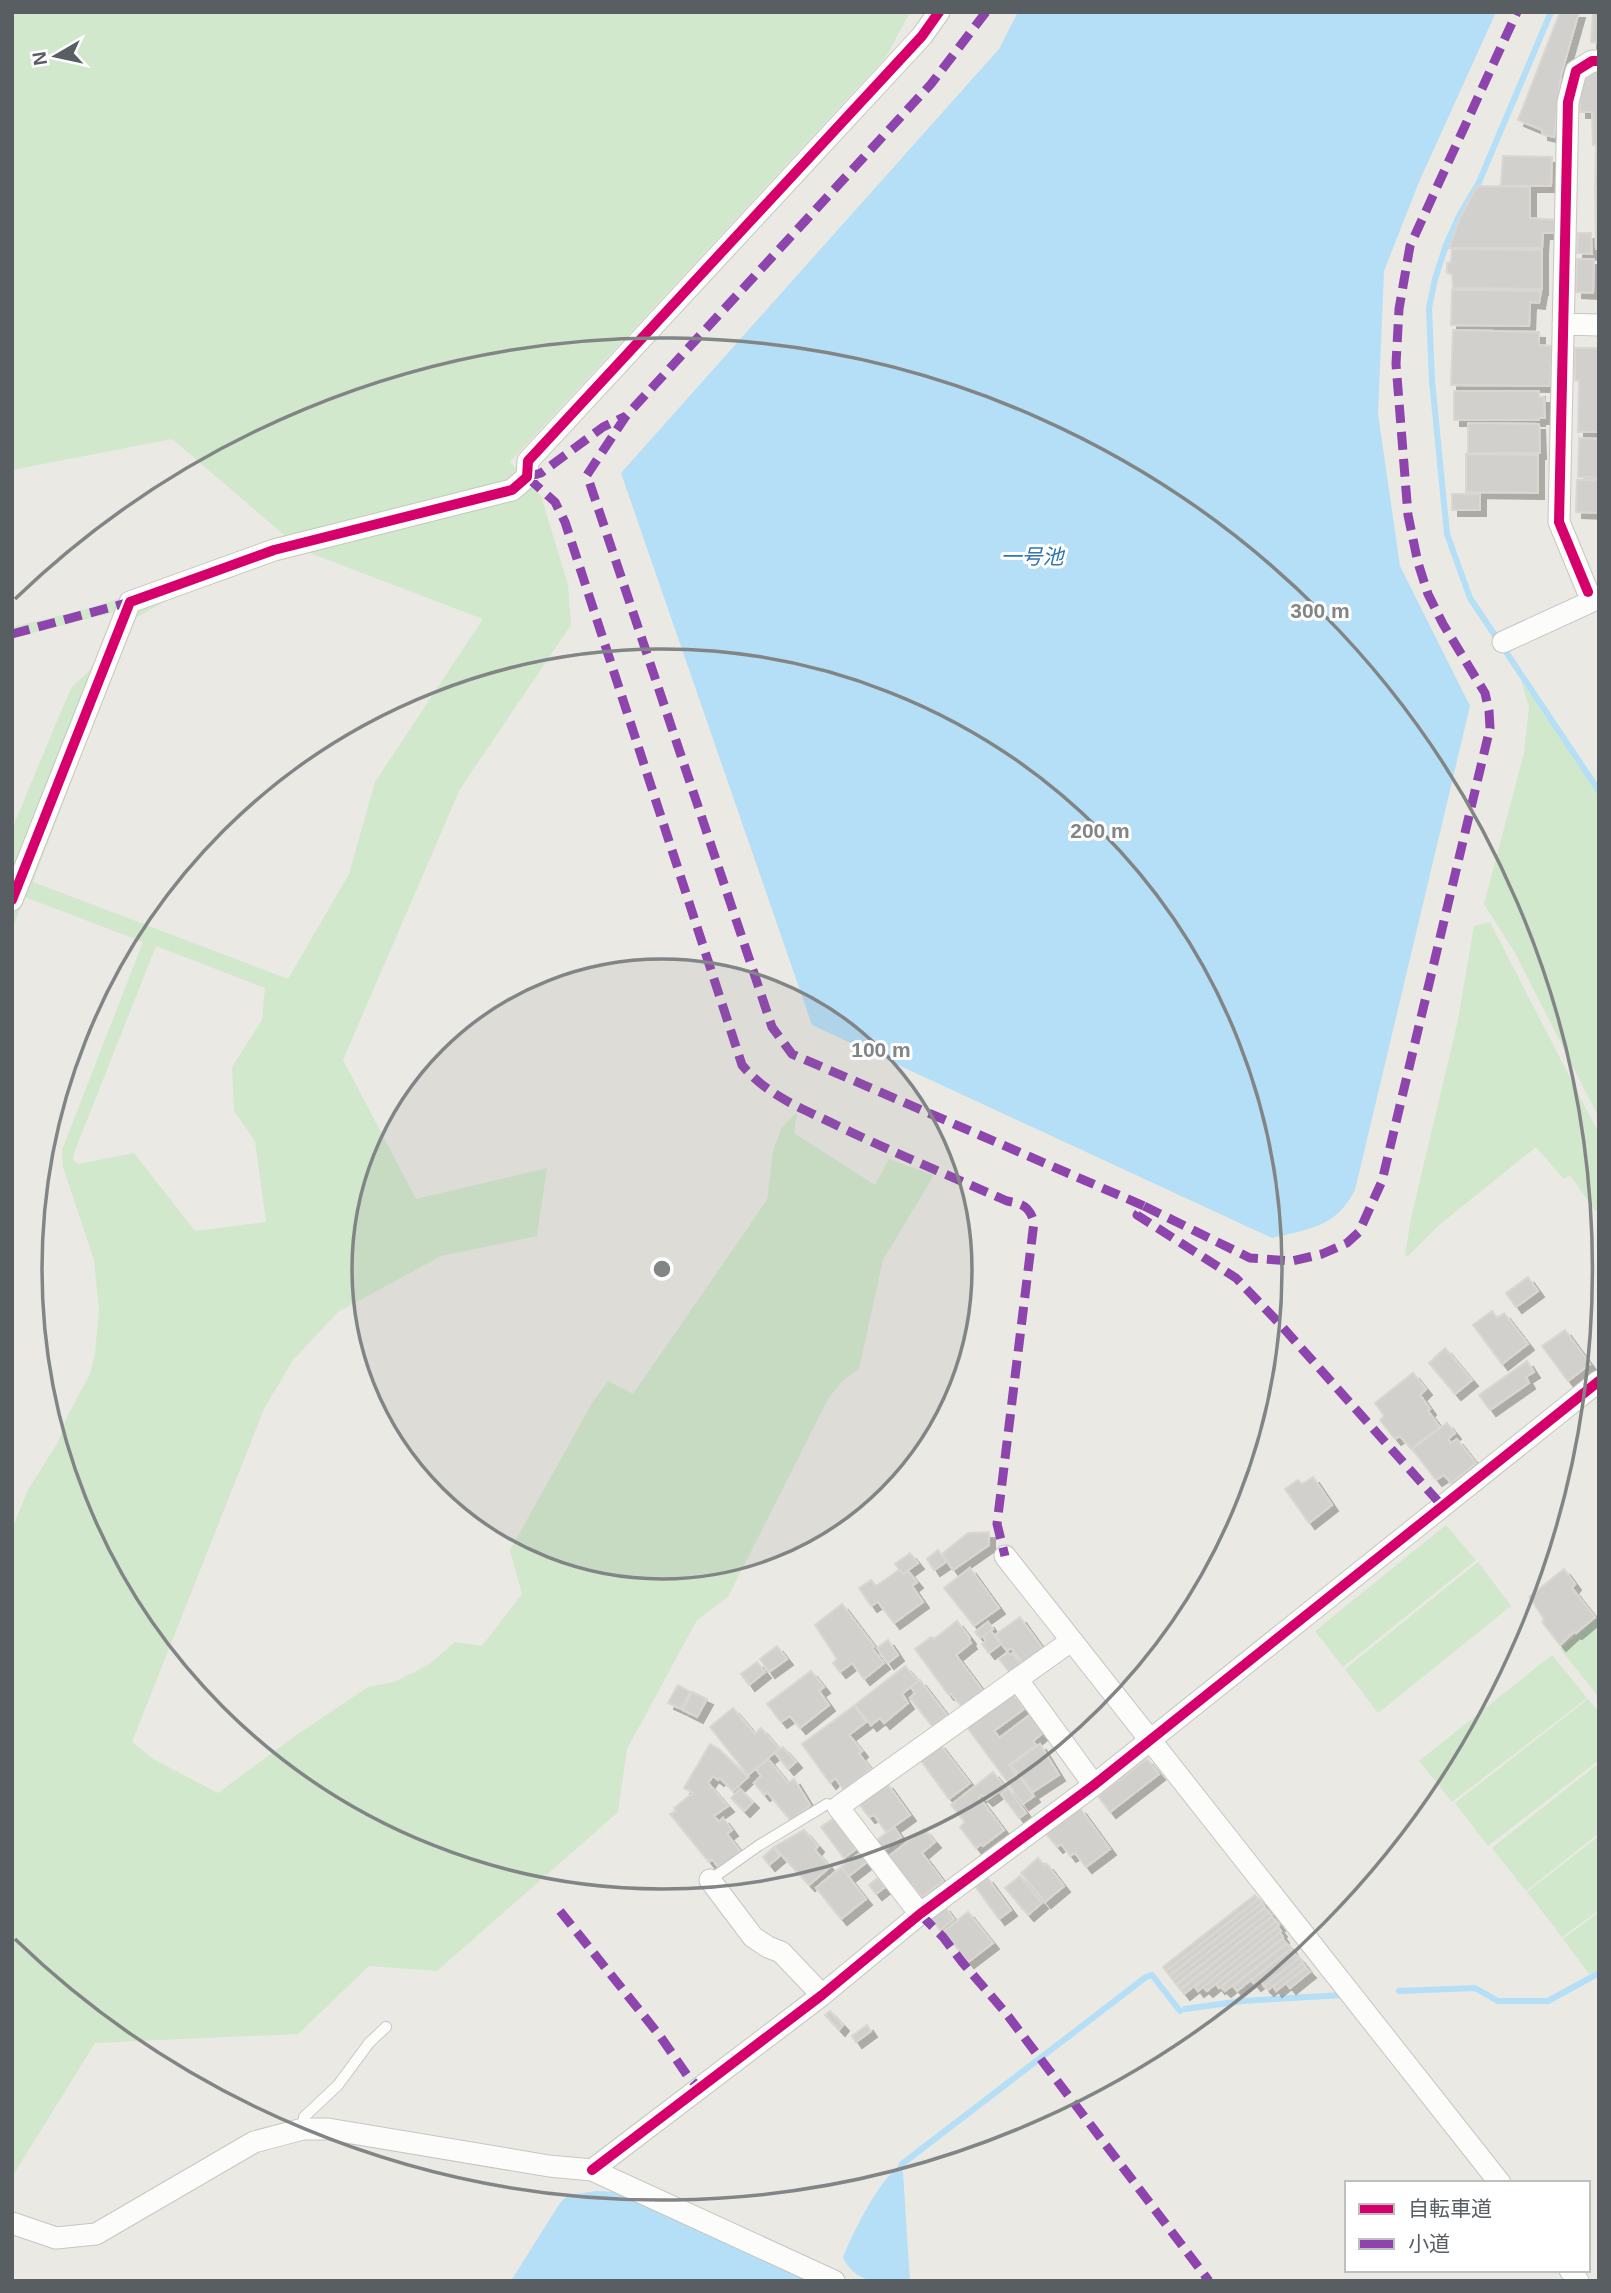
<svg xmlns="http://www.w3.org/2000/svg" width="1611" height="2293" viewBox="0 0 1611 2293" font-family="Arial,'Noto Sans JP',sans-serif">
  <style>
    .green { fill: #d1e8cc; fill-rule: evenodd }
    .water { fill: #b5def7 }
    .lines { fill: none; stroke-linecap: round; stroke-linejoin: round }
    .stream { stroke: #b5def7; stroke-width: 6 }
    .building { fill: #d1d0cd; stroke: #dad7d2; stroke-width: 2; filter: url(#shadow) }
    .lane-casing { stroke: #c6c6c4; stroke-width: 12 }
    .street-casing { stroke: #c6c6c4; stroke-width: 23 }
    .lane { stroke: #fcfcfb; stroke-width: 10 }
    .street { stroke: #fcfcfb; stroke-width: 21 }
    .quiet { stroke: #8e44ad; stroke-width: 9; stroke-dasharray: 18 9; stroke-linecap: butt }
    .cycleway-casing { stroke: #fff; stroke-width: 15 }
    .cycleway { stroke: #d6006c; stroke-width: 10 }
    .ring { fill: none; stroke: #828586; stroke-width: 3.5 }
    .labels { text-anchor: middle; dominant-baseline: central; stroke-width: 6; stroke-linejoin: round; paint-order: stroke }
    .water-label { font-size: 21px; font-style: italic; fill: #3176b0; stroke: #fff }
    .centre { fill: #828586; stroke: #fff; stroke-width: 3.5 }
    .ring-label { font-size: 21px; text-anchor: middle; font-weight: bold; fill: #828586; stroke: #fff; stroke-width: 6; stroke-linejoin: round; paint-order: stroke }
  </style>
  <defs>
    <filter id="shadow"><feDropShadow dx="6" dy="6" stdDeviation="0" flood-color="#0004"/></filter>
  </defs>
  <rect width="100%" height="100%" fill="#eae9e3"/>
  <path class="green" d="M12 12H910L886 57 510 462 541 496 568 585 571 625 460 789 343 1060 416 1199 547 1168 537 1236 441 1256 338 1312 293 1360 264 1409 132 1742 153 1759 218 1793 295 1736 368 1687 394 1682 428 1665 455 1642 482 1646 522 1594 510 1550 592 1403 608 1381 633 1394 767 1200 773 1151 782 1127 797 1112 794 1133 875 1185 889 1159 934 1175 883 1260 859 1369 842 1381 828 1399 728 1597 697 1620 627 1749 618 1812 437 1971 369 1966 298 2034 95 2043 12 2177V1529L28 1490 58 1442 67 1417 90 1374 95 1354 99 1311 94 1260 63 1167 62 1150 143 942 25 897 12 929V829L65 702 72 687 93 667 115 612 12 638V627L95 607 288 538 172 439 12 470ZM302 550 483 619 375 782 349 874 288 979 33 882 133 619 212 576ZM156 946 265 988 262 1020 232 1067 234 1111 255 1141 266 1222 195 1231 134 1153 78 1164 73 1160 74 1153Z
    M1521 680 1599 795V1118L1515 953 1484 904 1524 753 1529 707Z
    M1490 922 1599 1134V1208L1595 1211 1570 1175 1564 1179 1536 1147 1439 1225 1408 1256 1405 1255 1411 1218 1458 1020 1474 926Z
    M1446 1525 1476 1560 1343 1667 1315 1631Z
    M1478 1562 1511 1606 1378 1713 1345 1669Z
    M1599 1617V1697L1560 1649Z
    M1552 1655 1587 1698 1452 1802 1419 1761Z
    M1588 1699 1599 1712V1760L1488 1846 1455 1803Z
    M1599 1763V1833L1526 1891 1492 1848Z
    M1599 1836V1910L1562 1937 1527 1892Z
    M1599 1912V1969L1589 1974 1563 1939Z"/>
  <path class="water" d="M1018 12H1496L1419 182 1384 271 1378 414 1400 566 1470 706 1355 1190C1335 1228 1311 1228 1272 1238L812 1025 621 473 999 49Z
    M895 2171 903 2173 910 2281C881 2281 859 2287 843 2258 849 2240 880 2179 895 2171Z
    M597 2191 617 2192 814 2281H511L560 2203 568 2195Z"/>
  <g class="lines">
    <path class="stream" d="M1551 12 1479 182 1459 216 1446 245 1435 279 1429 308 1432 381 1447 534 1470 598 1599 791
      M1399 1991 1475 1988 1498 2001H1548L1599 1973
      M1185 2009 1242 2001 1343 1995
      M896 2180 902 2164 1146 1977 1152 1975 1180 2011"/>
  </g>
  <path class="building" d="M1560 12H1579L1561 75 1554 137 1542 134V130L1518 120Z
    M1593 12H1599V43L1591 42Z
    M1599 68V145H1593L1592 112H1580V84Z
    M1596 147H1599V187H1595Z
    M1503 156 1552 157 1551 186H1501Z
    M1477 186 1530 187V218L1555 220 1556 233H1543L1542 248H1449L1460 218Z
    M1595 189H1599V249H1596Z
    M1578 233H1591L1592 254 1577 253Z
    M1452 249 1542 250V289L1453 288 1452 274 1447 273V263L1451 262Z
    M1577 259H1594L1593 293 1576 292Z
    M1452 290 1541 291 1539 303 1530 302 1529 326 1451 325Z
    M1453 330 1539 332V345L1552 346 1550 386 1451 385Z
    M1575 348H1599V432H1578L1579 381 1575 380Z
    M1454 391H1539V397H1544L1545 418H1539V420H1454Z
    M1468 423 1539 424 1540 453H1468Z
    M1579 438 1599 439V478L1578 477Z
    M1466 454 1538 455V493L1466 492Z
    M1577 480H1599V513L1576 512Z
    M1452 494H1480V510H1452Z
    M1528 1277 1538 1291 1516 1307 1506 1293Z
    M1492 1311 1497 1318 1504 1313 1528 1344 1502 1364 1473 1325Z
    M1565 1330 1590 1364 1568 1381 1542 1346Z
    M1445 1348 1472 1380 1455 1394 1429 1363Z
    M1527 1361 1534 1372 1526 1377 1529 1383 1490 1410 1479 1395Z
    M1413 1373 1426 1389 1420 1395 1430 1409 1428 1411 1440 1427 1411 1449 1400 1436 1395 1439 1380 1420 1384 1416 1375 1403Z
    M1447 1423 1455 1433 1448 1439 1451 1443 1457 1439 1476 1463 1451 1483 1444 1475 1436 1480 1412 1449Z
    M1313 1477 1332 1505 1309 1523 1285 1489 1298 1480 1302 1484Z
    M989 1532V1545L953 1570 942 1554 968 1533Z
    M938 1550 946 1562 934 1570 927 1559Z
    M910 1553 918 1563 903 1574 895 1564Z
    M970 1568 999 1608 974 1626 944 1588Z
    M1564 1569 1575 1584 1572 1588 1595 1617 1576 1633 1574 1632 1560 1645 1542 1622 1544 1619 1529 1597Z
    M899 1570 903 1574 908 1571 917 1582 912 1586 923 1602 894 1623 878 1602 871 1606 859 1588 871 1580 876 1586Z
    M842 1604 874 1646 872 1648 884 1663 864 1679 852 1663 840 1672 833 1663 837 1659 815 1625Z
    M1020 1617 1043 1649 1023 1663 1011 1648 1007 1651 995 1635Z
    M957 1621 970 1638 969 1640 971 1643 956 1655 983 1691 962 1707 951 1694H948L915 1649 931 1637 934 1639Z
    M988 1622 993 1629 980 1638 975 1632Z
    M991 1631 1001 1644 989 1653 982 1644 986 1641 983 1636Z
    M888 1640 898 1655 888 1663 877 1648Z
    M777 1646 787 1659 769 1672 760 1659Z
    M1008 1653 1010 1655 1013 1653 1022 1666 1011 1674 999 1659Z
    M757 1662 765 1672 749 1685 741 1674Z
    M905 1666 918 1681 902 1694 908 1703 884 1723 880 1718 871 1725 855 1705Z
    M811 1671 824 1687 819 1691 829 1705 800 1728 790 1716 781 1722 767 1704Z
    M920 1680 947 1715 933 1727 910 1698 915 1693 911 1687Z
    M678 1685 690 1692 681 1709 668 1703Z
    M1011 1691 1024 1709 994 1731 998 1736 999 1738 1031 1714 1044 1732 1033 1741 1036 1745 1009 1765 1016 1775 1007 1781 966 1726Z
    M692 1692 707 1699 697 1717 683 1710Z
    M854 1706 866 1722 849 1735 862 1751 859 1754 871 1769 844 1790 835 1778 830 1783 802 1744Z
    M733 1708 755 1734 761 1728 779 1749 748 1775 710 1727Z
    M939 1743 970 1783 949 1799 919 1758Z
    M710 1744 719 1749 748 1777 733 1791 720 1778 718 1780 713 1776 708 1783 728 1806 714 1816 719 1822 723 1818 732 1830 727 1834 741 1852 719 1868 712 1859 709 1862 670 1814 676 1811 674 1808 693 1793 684 1788Z
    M1040 1744 1059 1775 1033 1792 1011 1765Z
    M783 1747 796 1762 788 1769 775 1753Z
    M768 1759 788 1783 794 1779 810 1805 791 1821 767 1792 764 1795 754 1783 761 1776 756 1769Z
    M1147 1759 1159 1774 1110 1812 1098 1796Z
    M993 1772 1005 1787 987 1800 982 1795 979 1797 1004 1830 983 1846 981 1844 976 1848 960 1827 965 1822 951 1805Z
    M1019 1777 1034 1796 1023 1804 1009 1785Z
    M887 1783 910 1815 886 1832 874 1815 869 1817 859 1804Z
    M1008 1788 1026 1813 1019 1818 1001 1794Z
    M740 1789 753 1802 744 1811 731 1798Z
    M1080 1808 1110 1849 1086 1867 1075 1853 1070 1856 1061 1844 1057 1847 1046 1834Z
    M834 1818 856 1849 844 1858 821 1827Z
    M894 1827 901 1837 883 1851 876 1841Z
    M924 1829 935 1842 922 1853 943 1881 922 1897 888 1857Z
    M804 1830 818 1846 815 1850 830 1867 809 1885 774 1847Z
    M773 1848 780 1856 769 1865 763 1857Z
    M860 1853 867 1862 849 1876 841 1867Z
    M1038 1858 1044 1865 1047 1864 1064 1886 1045 1902 1021 1873Z
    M841 1867 866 1899 841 1919 816 1888Z
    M1020 1876 1042 1903 1028 1915 1005 1888Z
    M987 1877 1011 1910 999 1919 975 1886Z
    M878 1878 885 1887 876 1894 869 1885Z
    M1255 1895 1258 1899 1166 1971 1163 1967Z
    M1259 1899 1262 1903 1169 1975 1166 1971Z
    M1262 1903 1265 1907 1173 1980 1170 1976Z
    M944 1906 954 1919 940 1930 930 1917Z
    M1265 1908 1269 1912 1176 1984 1173 1980Z
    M968 1912 993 1943 968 1962 944 1931Z
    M1269 1912 1272 1916 1180 1989 1177 1985Z
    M1272 1917 1276 1921 1184 1994 1181 1990Z
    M1276 1921 1279 1925 1198 1991 1195 1987Z
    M1278 1927 1281 1931 1207 1991 1203 1987Z
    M1280 1933 1283 1937 1219 1988 1216 1984Z
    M1283 1939 1286 1943 1225 1991 1221 1987Z
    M1287 1944 1291 1948 1237 1991 1233 1986Z
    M1291 1949 1295 1954 1255 1985 1251 1980Z
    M1295 1954 1299 1958 1264 1986 1261 1981Z
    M1299 1958 1303 1963 1268 1990 1264 1986Z
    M1303 1963 1306 1967 1276 1991 1273 1986Z
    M1306 1968 1310 1972 1290 1988 1286 1983Z
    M830 2011 843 2025 839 2030 825 2015Z
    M867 2025 871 2031 856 2042 852 2036Z"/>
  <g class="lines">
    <defs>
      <path id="lane" d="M710 1880 758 1846 827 1804 838 1807
        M303 2129 304 2117 338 2085 369 2043 386 2027"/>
      <path id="street" d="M1563 324 1599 325
        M1588 592 1559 522 1568 102 1576 71 1592 61H1599
        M1503 642 1599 598
        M12 900 130 602 274 550 512 490 527 477 528 461 922 36 939 12
        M1005 1556 1500 2183
        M1017 1679 1094 1785
        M710 1880 753 1937 768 1947 781 1952 822 1995
        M920 1914 838 1807 1071 1641
        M592 2170 822 1995 920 1914 1094 1785 1599 1381
        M12 2223 56 2238 96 2234 254 2142 303 2129H328L549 2166 592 2170 834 2281
        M1570 2270 1578 2281"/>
    </defs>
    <use href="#lane" class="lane-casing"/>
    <use href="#street" class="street-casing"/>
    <use href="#lane" class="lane"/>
    <use href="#street" class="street"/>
    <path class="quiet" d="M986 12 931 84 626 416 587 475 772 1027 792 1054 1144 1206 1137 1215 1236 1278 1278 1322 1444 1508
      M527 477 555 502 565 522 742 1065C768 1096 801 1108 836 1125 892 1152 950 1176 1007 1201 1023 1204 1029 1206 1034 1222L997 1524 1005 1556
      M527 477 541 473 603 427 626 416
      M12 634 130 602
      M1144 1206 1250 1258 1292 1261 1322 1254 1347 1243 1359 1232 1382 1181 1490 728 1489 711 1485 693 1443 624 1428 594 1418 563 1408 515 1396 364 1399 309 1410 246 1517 12
      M560 1911 660 2036 687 2075 699 2088
      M920 1914 943 1937 962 1962 1005 2012 1209 2281"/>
    <defs>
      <path id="cycleway" d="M1588 592 1559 522 1568 102 1576 71 1592 61H1599
        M12 900 130 602 274 550 512 490 527 477 528 461 922 36 939 12
        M592 2170 822 1995 920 1914 1094 1785 1599 1381"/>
    </defs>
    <use href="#cycleway" class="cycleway-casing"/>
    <use href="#cycleway" class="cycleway"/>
  </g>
  <circle cx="662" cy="1269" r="310" fill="#828586" fill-opacity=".12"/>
  <g class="ring">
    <circle cx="662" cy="1269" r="310"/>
    <circle cx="662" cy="1269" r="620"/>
    <path d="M15 599A931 931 0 1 1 15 1939"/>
  </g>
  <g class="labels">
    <g class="water-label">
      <text x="1032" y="556">一号池</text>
    </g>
  </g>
  <circle cx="662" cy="1269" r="10" class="centre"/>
  <g class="ring-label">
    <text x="1320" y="618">300 m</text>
    <text x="1100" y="838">200 m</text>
    <text x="881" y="1057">100 m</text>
  </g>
  <rect width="1611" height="2293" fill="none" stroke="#595e62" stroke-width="28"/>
  <rect x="1345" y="2181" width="245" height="91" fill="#ffffff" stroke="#bdbfc0" stroke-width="2"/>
  <rect x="1359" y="2204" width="35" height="10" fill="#d6006c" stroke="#bdbfc0" stroke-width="2"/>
  <text x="1408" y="2216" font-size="21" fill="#595e62">自転車道</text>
  <rect x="1359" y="2239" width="35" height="10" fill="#8e44ad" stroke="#bdbfc0" stroke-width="2"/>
  <text x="1408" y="2251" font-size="21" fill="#595e62">小道</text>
  <g transform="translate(56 56) rotate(261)" stroke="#ffffff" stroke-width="5" paint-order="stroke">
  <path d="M0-5L12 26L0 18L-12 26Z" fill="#595e62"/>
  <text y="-10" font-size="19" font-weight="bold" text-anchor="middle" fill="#595e62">N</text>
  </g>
</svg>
